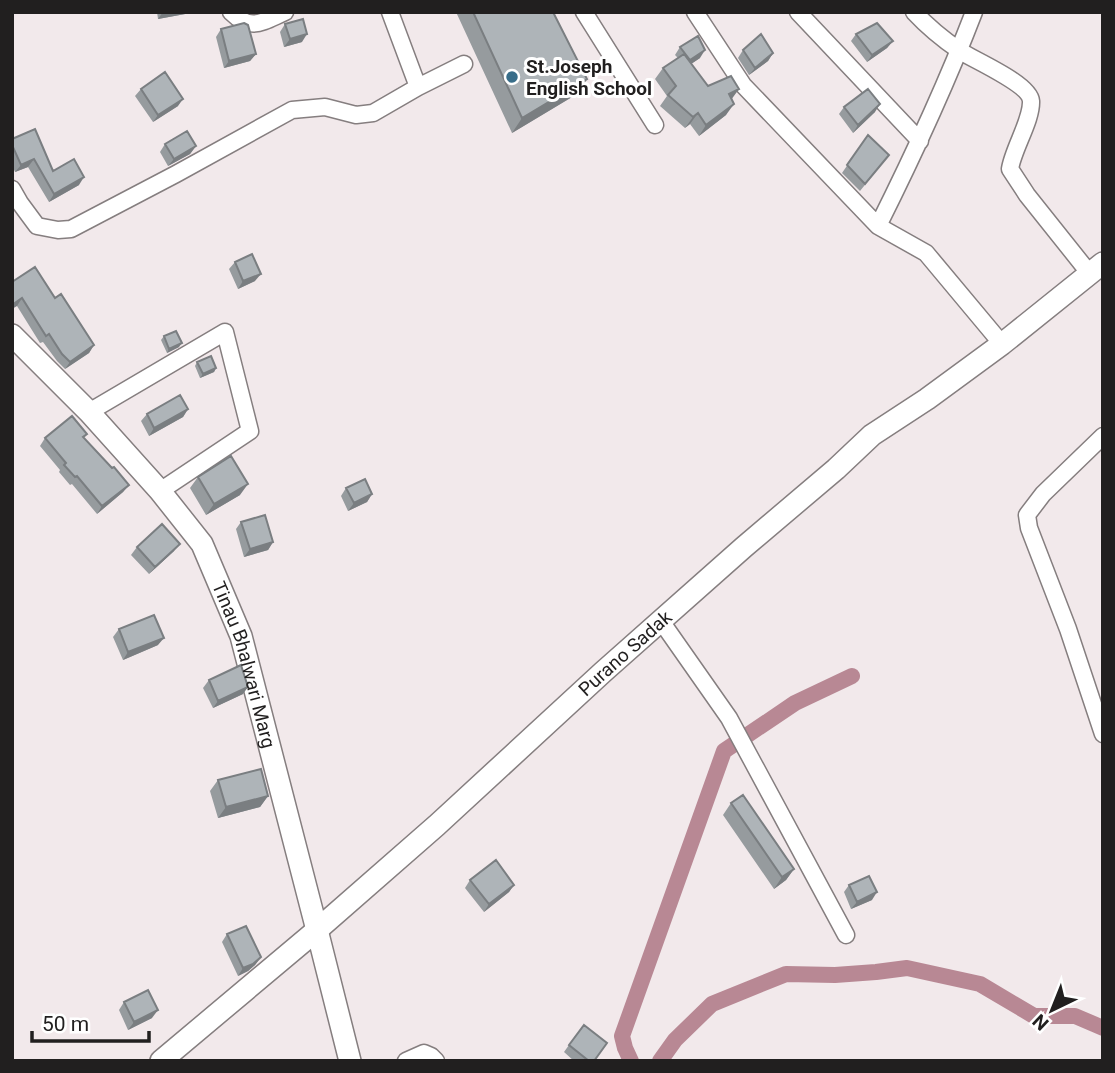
<svg xmlns="http://www.w3.org/2000/svg" width="1115" height="1073" viewBox="0 0 1115 1073" font-family="Roboto,sans-serif">
  <style>
    .lines { fill: none; stroke-linecap: round; stroke-linejoin: round }
    .canal { stroke: #b88894; stroke-width: 16 }
    .street-casing { stroke: #857e7f; stroke-width: 19 }
    .secondary-casing { stroke: #857e7f; stroke-width: 24 }
    .street { stroke: #fff; stroke-width: 16 }
    .secondary { stroke: #fff; stroke-width: 21 }
    .wall { fill: #969b9e }
    .shaded-wall { fill: #7a7e81 }
    .building { fill: #aeb4b8; stroke: #7a7e81; stroke-width: 2 }
    .poi-dot { fill: #386d89; stroke: #fff; stroke-width: 2.5 }
    .labels { text-anchor: middle; dominant-baseline: central; stroke-width: 6; stroke-linejoin: round; paint-order: stroke }
    .poi-label { font-size: 19px; font-weight: bold; fill: #211f1f; stroke: #fff; text-anchor: start }
    .street-label { font-size: 19px; fill: #211f1f; stroke: #fff }
  </style>
  <rect width="100%" height="100%" fill="#f2e9eb"/>
  <g class="lines">
    <path class="canal" d="M631 1061 625 1048 622 1036 724 751 795 703 852 676
      M660 1061 675 1040 712 1004 786 974 835 975 876 972 907 968 980 984 1034 1016H1075L1103 1028"/>
    <defs>
      <path id="street" d="M231 12C251 32 262 22 285 12
        M390 12 418 87
        M584 12 655 125
        M695 12 743 85 878 226 926 253 1002 344
        M798 12 920 141
        M914 12C927 26 944 40 960 51 974 60 1030 84 1031 101 1032 120 1013 149 1010 169L1027 195 1090 274
        M12 189 20 203 37 226 58 230 71 229 176 174 292 110 325 107 356 115 373 113 418 87 464 64
        M878 226C913 156 946 85 974 12
        M89 412 225 332 250 431 160 491
        M1103 436 1043 494 1027 515 1029 528 1068 629 1103 734
        M661 621 729 718 846 935
        M406 1061 424 1053 431 1056 436 1061"/>
      <g id="secondary">
        <path id="s1" d="M12 335 89 412 160 491 202 544 241 636 317 930 350 1061"/>
        <path id="s2" d="M161 1061 317 930 437 825 603 672 744 547 836 469 872 435 927 399 1002 344 1103 263"/>
      </g>
    </defs>
    <use href="#street" class="street-casing"/>
    <use href="#secondary" class="secondary-casing"/>
    <use href="#street" class="street"/>
    <use href="#secondary" class="secondary"/>
  </g>
  <path class="wall" d="M157 12H196L158 19Z
    M456 12H553L587 79 577 94 512 133Z
    M285 24 302 42 284 47 280 32Z
    M221 29 256 54 250 61 224 68 216 37Z
    M856 34 893 41 887 48 867 62 851 41Z
    M680 47 700 58 691 64 708 86 731 99 726 115 699 136 690 124 685 128 660 106 667 96 655 79 663 68 678 58 675 55Z
    M743 50 773 53 768 61 749 75 738 58Z
    M141 89 178 106 153 122 135 96Z
    M844 107 875 112 853 133 839 114Z
    M868 135 889 155 860 191 842 173Z
    M12 139 53 171 79 185 49 202 28 167 15 172 12 165Z
    M165 144 196 146 190 154 168 166 160 152Z
    M235 262 255 281 238 289 229 269Z
    M12 282 55 298 94 345 89 353 65 369 57 361 43 342 40 343 17 306Z
    M164 336 179 347 167 353 161 340Z
    M197 362 216 368 214 372 200 378 195 366Z
    M188 409 183 417 149 436 141 421 147 414Z
    M87 434 84 438 129 485 123 492 97 514 72 484 70 485 59 472 60 470 40 446 45 438Z
    M198 477 240 495 206 515 190 488Z
    M346 488 372 494 367 502 348 511 341 496Z
    M241 522 273 542 268 550 244 557 236 529Z
    M137 547 174 551 149 574 131 555Z
    M119 629 158 645 123 660 113 637Z
    M209 680 243 694 213 708 203 688Z
    M218 780 268 796 260 807 218 818 210 791Z
    M731 803 794 869 786 880 774 889 723 815Z
    M470 880 514 885 509 892 484 912 465 888Z
    M849 885 872 900 851 909 844 892Z
    M227 934 261 957 255 965 248 971 238 976 222 942Z
    M124 1002 152 1018 128 1030 119 1010Z
    M569 1045 594 1061H574L564 1052Z"/>
  <path class="shaded-wall" d="M163 12H196L158 19Z
    M307 34 302 42 284 47 290 39Z
    M893 41 887 48 867 62 872 55Z
    M705 50 700 58 685 68 690 60Z
    M773 53 768 61 749 75 755 68Z
    M256 54 250 61 224 68 229 61Z
    M587 79 577 94 512 133 522 118Z
    M739 89 731 100 729 94Z
    M183 99 178 106 153 122 158 115Z
    M734 104 726 115 699 136 706 125Z
    M880 104 875 112 853 133 858 125Z
    M698 113 690 124 685 128 693 117Z
    M196 146 190 154 168 166 174 159Z
    M34 159 28 167 15 172 21 165Z
    M84 177 79 185 49 202 54 194Z
    M261 274 255 281 238 289 243 281Z
    M22 298 17 306 12 309V305Z
    M182 343 179 347 167 353 169 349Z
    M94 345 89 353 65 369 70 362Z
    M216 368 214 372 200 378 203 374Z
    M188 409 183 417 149 436 154 428Z
    M248 484 240 495 206 515 214 504Z
    M129 485 123 492 97 514 102 506Z
    M372 494 367 502 348 511 354 503Z
    M273 542 268 550 244 557 250 549Z
    M180 544 174 551 149 574 155 567Z
    M164 638 158 645 123 660 128 652Z
    M248 687 243 694 213 708 218 701Z
    M268 796 260 807 218 818 226 807Z
    M794 869 786 880 774 889 782 877Z
    M514 885 509 892 484 912 489 904Z
    M877 892 872 900 851 909 857 902Z
    M261 957 255 965 248 971 238 976 243 968Z
    M158 1010 152 1018 128 1030 134 1022Z"/>
  <path class="building" d="M473 12H553L587 79 522 118Z
    M303 19 307 34 290 39 285 24Z
    M244 23 248 25 256 54 229 61 221 29Z
    M877 23 893 41 872 55 856 34Z
    M761 34 773 53 755 68 743 50Z
    M698 36 705 50 690 60 680 47Z
    M684 54 708 86 731 76 739 89 729 94 734 104 706 125 698 113 693 117 668 95 676 86 663 68Z
    M165 72 183 99 158 115 141 89Z
    M868 89 880 104 858 125 844 107Z
    M35 129 53 171 74 159 84 177 54 194 34 159 21 165 12 145V139Z
    M187 131 196 146 174 159 165 144Z
    M868 135 889 155 865 184 847 165Z
    M252 254 261 274 243 281 235 262Z
    M35 267 55 298 61 294 94 345 70 362 62 354 49 334 46 336 22 298 12 305V282Z
    M176 331 182 343 169 349 164 336Z
    M211 356 216 368 203 374 197 362Z
    M180 395 188 409 154 428 147 414Z
    M72 416 87 434 83 437 112 468 114 467 129 485 102 506 77 476 75 477 64 465 66 463 45 438Z
    M231 456 248 484 214 504 198 477Z
    M365 479 372 494 354 503 346 488Z
    M265 515 273 542 250 549 241 522Z
    M162 524 180 544 155 567 137 547Z
    M154 615 164 638 128 652 119 629Z
    M241 665 248 687 218 701 209 680Z
    M261 769 268 796 226 807 218 780Z
    M743 795 794 869 782 877 731 803Z
    M496 860 514 885 489 904 470 880Z
    M869 876 877 892 857 902 849 885Z
    M246 926 261 957 253 964 243 968 227 934Z
    M148 990 158 1010 134 1022 124 1002Z
    M584 1025 607 1043 594 1061H589L569 1045Z"/>
  <circle class="poi-dot" cx="512" cy="77" r="7"/>
  <g class="labels">
    <g class="poi-label">
      <text x="526" y="66">St.Joseph<tspan x="526" dy="22">English School</tspan></text>
    </g>
    <g class="street-label">
      <text stroke="none"><textPath href="#s2" startOffset="618">Purano Sadak</textPath></text>
      <text stroke="none"><textPath href="#s1" startOffset="411">Tinau Bhalwari Marg</textPath></text>
    </g>
  </g>
  <rect width="1115" height="1073" fill="none" stroke="#211f1f" stroke-width="28"/>
  <g transform="translate(1052 1010) rotate(223)" stroke="#ffffff" stroke-width="5" paint-order="stroke">
  <path d="M0-5L12 26L0 18L-12 26Z" fill="#211f1f"/>
  <text y="-10" font-size="19" font-weight="bold" text-anchor="middle" fill="#211f1f">N</text>
  </g>
  <path d="M32 1031v10h117v-10" fill="none" stroke="#211f1f" stroke-width="3.5"/>
  <text x="42" y="1031" font-size="21" fill="#211f1f" stroke="#ffffff" stroke-width="5" paint-order="stroke">50 m</text>
</svg>
